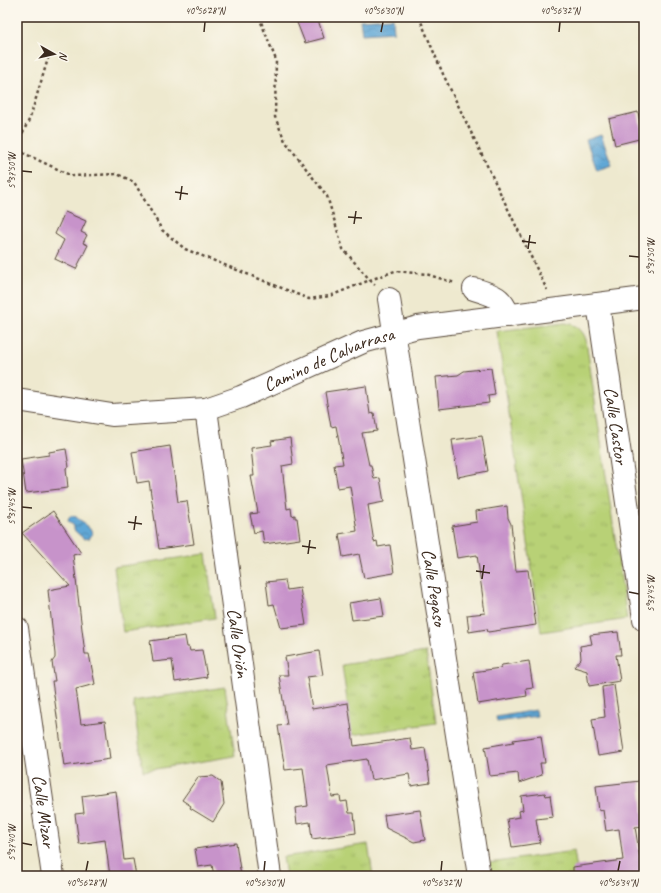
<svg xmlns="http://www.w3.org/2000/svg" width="661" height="893" viewBox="0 0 661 893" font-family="Caveat,sans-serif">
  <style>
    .grass { fill: url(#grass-tufts); stroke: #7a7e4a }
    .water { fill: url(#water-waves); stroke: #4e687a }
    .building { fill: #c793ca }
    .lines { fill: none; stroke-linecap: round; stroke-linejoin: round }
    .minor-casing { stroke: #564739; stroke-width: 24 }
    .path { stroke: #564739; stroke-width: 2.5; stroke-dasharray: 3 3; stroke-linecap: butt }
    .minor { stroke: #fff; stroke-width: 22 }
    .ticks { fill: none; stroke: #3b2a1e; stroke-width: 1.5 }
    .labels { text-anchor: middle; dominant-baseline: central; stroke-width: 3; stroke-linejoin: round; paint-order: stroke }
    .street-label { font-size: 19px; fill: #3b2a1e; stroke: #fbf7ec }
    .neatline { fill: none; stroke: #3b2a1e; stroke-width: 1.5 }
    .ticks-label { font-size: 10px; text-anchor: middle; fill: #3b2a1e }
  </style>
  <defs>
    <pattern id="grass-tufts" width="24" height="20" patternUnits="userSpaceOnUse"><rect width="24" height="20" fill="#b8d176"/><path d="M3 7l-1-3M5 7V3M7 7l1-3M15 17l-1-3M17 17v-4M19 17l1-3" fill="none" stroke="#9fb466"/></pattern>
    <pattern id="water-waves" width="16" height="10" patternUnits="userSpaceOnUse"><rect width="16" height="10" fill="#60a7d6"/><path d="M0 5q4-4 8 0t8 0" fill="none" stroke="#5088ad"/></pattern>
  </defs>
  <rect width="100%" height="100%" fill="#fbf7ec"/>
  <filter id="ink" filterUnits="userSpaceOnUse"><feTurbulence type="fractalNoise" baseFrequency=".025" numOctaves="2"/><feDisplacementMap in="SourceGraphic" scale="8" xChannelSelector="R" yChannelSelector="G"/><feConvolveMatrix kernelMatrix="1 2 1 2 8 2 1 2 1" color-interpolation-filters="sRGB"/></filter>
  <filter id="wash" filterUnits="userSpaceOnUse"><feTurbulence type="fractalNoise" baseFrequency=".012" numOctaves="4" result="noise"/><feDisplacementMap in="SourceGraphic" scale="16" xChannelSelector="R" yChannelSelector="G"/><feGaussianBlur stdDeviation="0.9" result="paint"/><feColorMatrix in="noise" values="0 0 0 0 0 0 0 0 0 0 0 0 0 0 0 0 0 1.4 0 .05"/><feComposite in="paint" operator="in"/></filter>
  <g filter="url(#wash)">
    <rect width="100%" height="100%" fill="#eee9cf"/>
    <path class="grass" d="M565 323C576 324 583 330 586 340L627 619 541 632 497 331Z
      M206 554 215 618 123 632 114 567Z
      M426 652 436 723 352 735 342 665Z
      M225 687 235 756 143 771 133 701Z
      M368 844 373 876H286L283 857Z
      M574 851 578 876H491L489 863Z"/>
    <path class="water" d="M393 18 394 32 362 34 360 20Z
      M601 135 612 165 597 170 586 140Z
      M70 516H75L91 530 92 533 90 538 84 539 74 530V526L68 521Z
      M536 710 537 716 497 722 496 717Z"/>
    <g id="blocks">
      <path class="building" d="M305 17H317L324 38 305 43 296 20Z
        M638 112 643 138 615 145 609 119Z
        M65 212 86 221 81 232 87 235 83 243 88 245 76 269 55 259 64 240 55 234Z
        M491 368 495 395 488 396 489 403 439 409 436 377 458 375 464 371Z
        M366 386 370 414 374 413 377 431 362 433 369 465H371L374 479 380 478 384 502 368 505 374 542 377 541 378 547 390 545 394 573 364 578 359 554 343 557 339 534 357 531 350 486 338 488 334 465 343 464 336 426 331 427 325 392Z
        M482 436 488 471 458 477 452 440Z
        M290 438 293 464 282 466 287 509 291 508 292 516 295 515V518H297L300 539 264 544 262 531 254 533 250 514 258 513 251 476H254L251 448 272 445 271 441Z
        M170 446 178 502 187 501 194 544 159 549 149 481 137 483 132 452Z
        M66 449 69 467 66 468 68 488 26 493 21 459 49 455V452Z
        M507 506 508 518 511 524 516 571 528 570 536 625 488 632 487 629 469 632 467 615 485 613 477 555 457 558 452 526 477 522 476 511Z
        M53 511 81 553 73 555 85 654H89L95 684 76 689 81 724 105 721 110 759 64 766 52 681H55L52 662 55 658V654L48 590 70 586 22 533Z
        M285 580 287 590 300 588 306 625 281 628 274 604 269 605 266 582Z
        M381 598 384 616 352 620 349 603Z
        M618 632 621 655H616L620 681 589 686 587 671 574 667 581 659 580 646 592 644 590 635Z
        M185 636 187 647H189L190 651 202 650 207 677 175 682 172 660 153 662 150 641Z
        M319 651 323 675 307 677 312 709 348 703 354 746 410 738 412 750 425 748 430 783 411 786 409 774 371 780 367 759 327 765 332 797 340 796 341 802 347 801 349 813H354L356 833 312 839 310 822 297 824 295 808 308 806 303 768 285 770 278 726 287 725 279 675H288L285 657Z
        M529 661 533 688 526 689 527 696 478 704 473 672 500 668 502 665Z
        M614 685 624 752 598 756 592 719 605 717 602 687Z
        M541 736 545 763H540L542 775 519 783 518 773 490 776 485 747 514 742 513 740Z
        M213 776 221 782 224 804 213 822 190 808 191 806 182 800 198 777Z
        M640 781 644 826 635 827 640 857H644V876H573V867L623 860 619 829 606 831 603 810 599 811 596 786Z
        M116 791 124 860 133 859 136 876H110L105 840 79 844 75 814 84 813 82 796Z
        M545 793 546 796 550 795 553 817 536 819 540 843 512 847 507 819 520 817 519 811 523 810 521 796Z
        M420 810 425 840 414 842 386 828 384 815Z
        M236 843 241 876H214L212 865 198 867 195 849Z"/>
    </g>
  </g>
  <g filter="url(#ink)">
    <use href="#blocks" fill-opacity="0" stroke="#564739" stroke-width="1"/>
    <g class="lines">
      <defs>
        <g id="minor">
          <path d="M474 289C494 295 502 297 509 316"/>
          <path id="s1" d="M389 299 479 876"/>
          <path id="s2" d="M598 304 644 619"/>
          <path id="s3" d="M17 400 112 415 206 409 241 397 363 342 418 327 644 298"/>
          <path id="s4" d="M206 409 270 876"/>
          <path id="s5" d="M17 628 53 876"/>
        </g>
      </defs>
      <use href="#minor" class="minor-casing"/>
      <path class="path" d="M259 17 276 60 275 117 285 141 327 196 343 249 370 280 395 271 426 274 455 283
        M419 17 443 74 547 290
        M17 144 30 118 50 52
        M17 150 72 176 117 174 134 182 162 230 185 249 309 299 330 296 370 280 375 285"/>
      <use href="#minor" class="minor"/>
    </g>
  </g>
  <path class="ticks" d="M204 32 205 22M381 32 383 22M559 32 560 22M22 171 32 172M175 192 188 194M180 200 182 186M348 217 362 218M354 224 356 211M522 241 536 243M528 249 530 235M629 256 639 257M22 507 32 508M128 522 142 524M134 530 136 516M302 546 316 548M308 554 310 540M476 571 490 573M482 579 484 565M629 592 639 594M22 843 32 845M86 871 88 861M264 871 265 861M441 871 442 861M618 871 620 861"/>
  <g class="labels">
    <g class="street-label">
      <text stroke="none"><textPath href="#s3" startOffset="323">Camino de Calvarrasa</textPath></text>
      <text stroke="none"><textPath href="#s2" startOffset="123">Calle Castor</textPath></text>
      <text stroke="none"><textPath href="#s1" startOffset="292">Calle Pegaso</textPath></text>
      <text stroke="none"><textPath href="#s4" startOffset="236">Calle Orión</textPath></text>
      <text stroke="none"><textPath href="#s5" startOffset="185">Calle Mizar</textPath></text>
    </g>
  </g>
  <rect width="661" height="893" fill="none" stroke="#fbf7ec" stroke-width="44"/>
  <g transform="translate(54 54) rotate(98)" stroke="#fbf7ec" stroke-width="3" paint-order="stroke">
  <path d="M0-3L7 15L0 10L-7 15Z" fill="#3b2a1e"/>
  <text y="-6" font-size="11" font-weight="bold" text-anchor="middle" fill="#3b2a1e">N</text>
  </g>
  <rect x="22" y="22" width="617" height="849" class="neatline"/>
  <g class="ticks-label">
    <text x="205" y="14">40°56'28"N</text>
    <text x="383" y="14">40°56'30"N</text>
    <text x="560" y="14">40°56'32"N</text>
    <text transform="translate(11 171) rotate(-90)" y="4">5°37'50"W</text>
    <text transform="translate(650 257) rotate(-90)" y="4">5°37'50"W</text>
    <text transform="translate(11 507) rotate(-90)" y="4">5°37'45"W</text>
    <text transform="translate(650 594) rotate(-90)" y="4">5°37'45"W</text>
    <text transform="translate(11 843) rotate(-90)" y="4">5°37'40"W</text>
    <text x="86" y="886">40°56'28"N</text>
    <text x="264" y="886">40°56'30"N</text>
    <text x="441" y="886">40°56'32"N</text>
    <text x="618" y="886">40°56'34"N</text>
  </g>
</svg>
